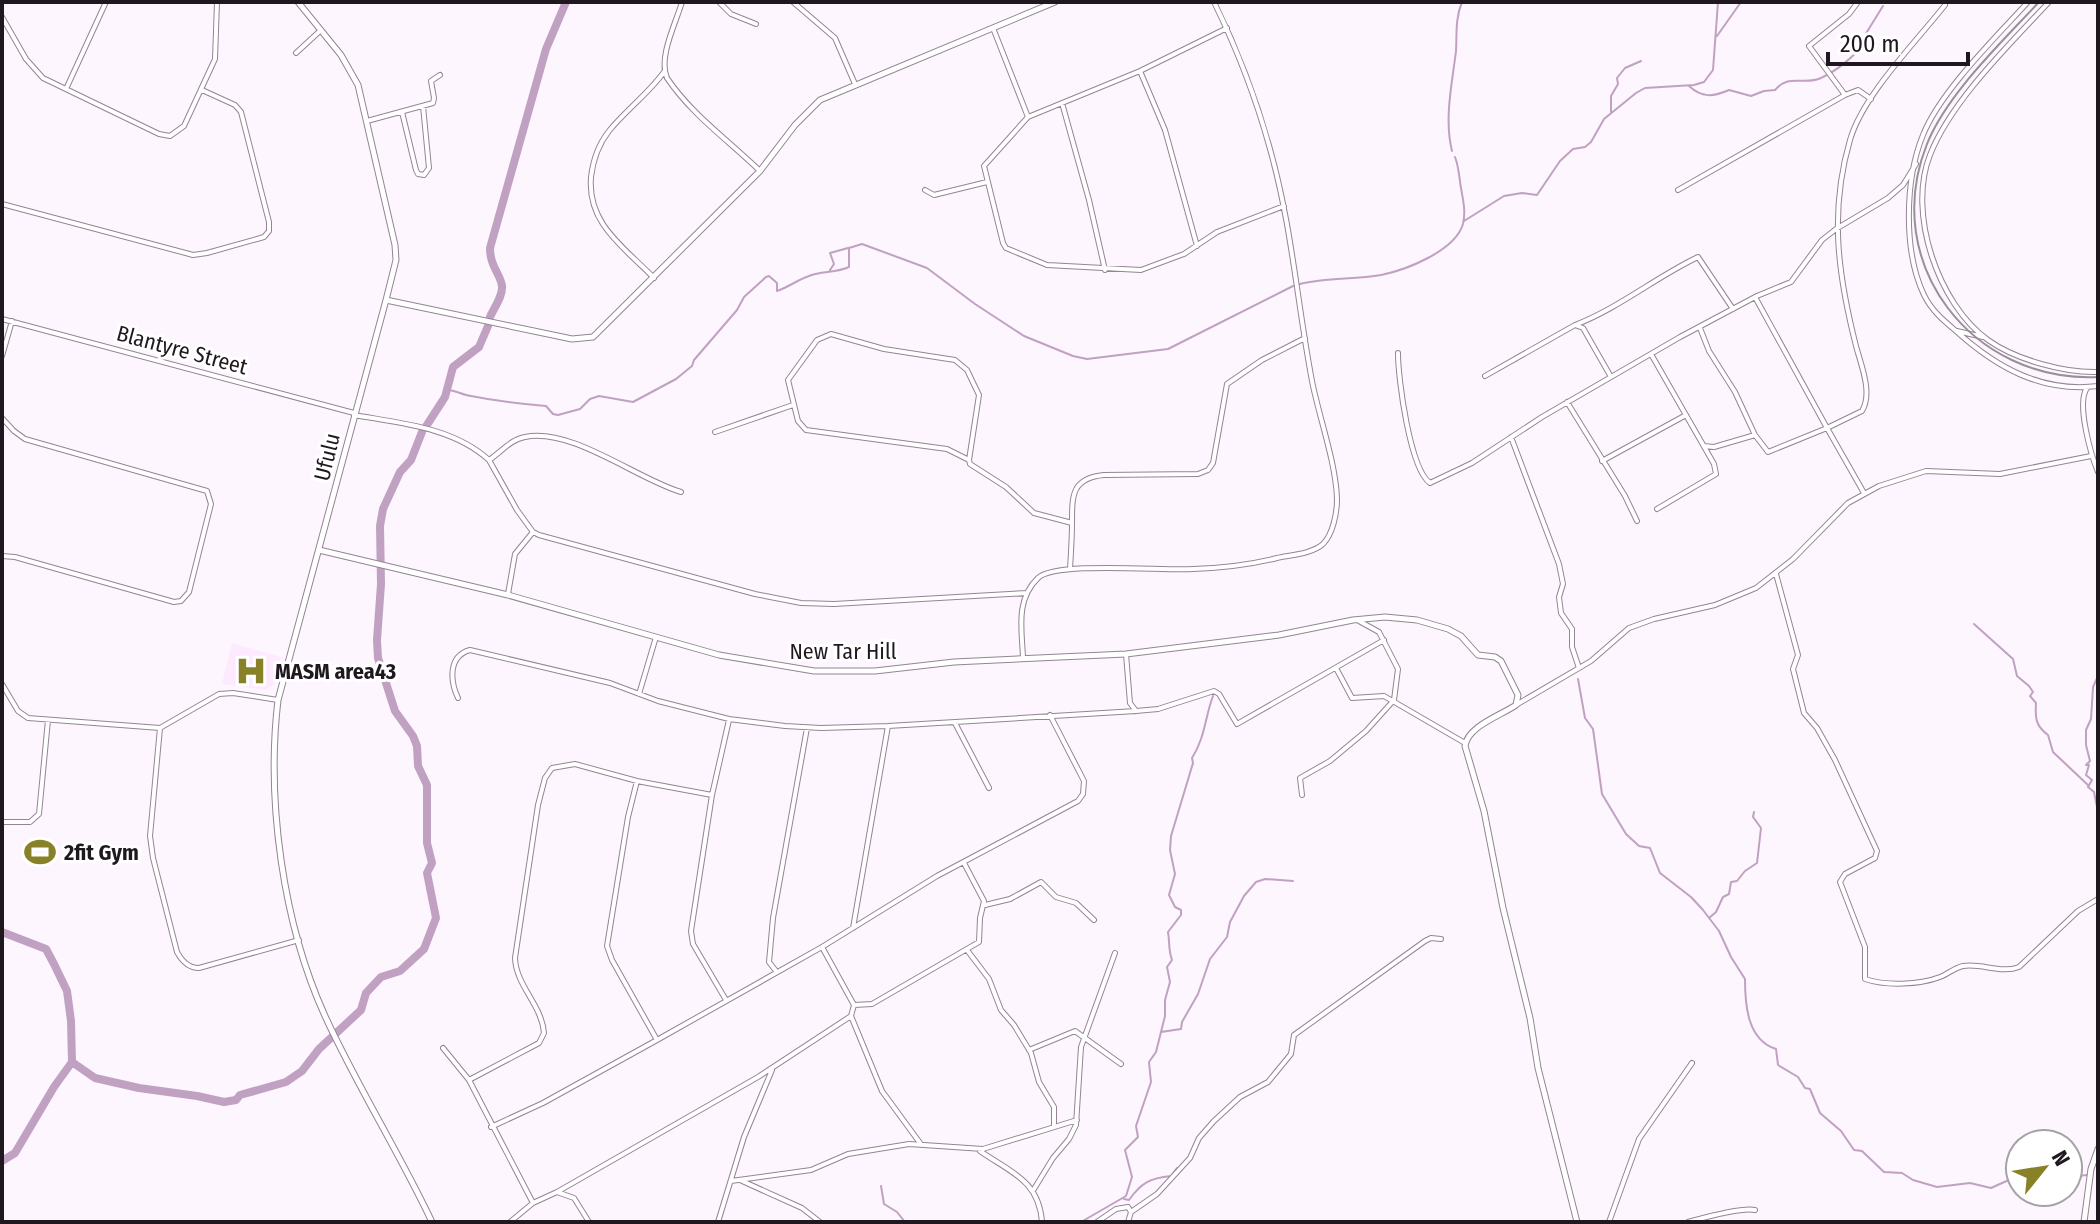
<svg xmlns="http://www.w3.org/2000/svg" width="2100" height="1224" viewBox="0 0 2100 1224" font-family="'Fira Sans Condensed',sans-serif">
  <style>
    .built { fill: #fdeafe }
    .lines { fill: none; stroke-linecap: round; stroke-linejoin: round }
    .stream { stroke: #c0a1c2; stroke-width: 2 }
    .river { stroke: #c0a1c2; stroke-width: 8 }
    .minor-casing { stroke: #948495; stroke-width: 6 }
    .tertiary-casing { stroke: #948495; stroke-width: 7 }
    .minor { stroke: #fff; stroke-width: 4 }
    .tertiary { stroke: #fff; stroke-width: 5 }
    .rail { stroke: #979098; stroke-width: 2 }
    .labels { text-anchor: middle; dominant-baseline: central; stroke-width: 6; stroke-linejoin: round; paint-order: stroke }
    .street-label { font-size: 22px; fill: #1f181f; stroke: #fff }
    .poi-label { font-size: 22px; font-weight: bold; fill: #1f181f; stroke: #fff; text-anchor: start }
  </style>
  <rect width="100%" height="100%" fill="#fdf6fe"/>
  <path class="built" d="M232 643 281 657 275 684 265 690 222 684Z"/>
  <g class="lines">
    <path class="stream" d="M1717 36 1741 2
      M1689 86C1702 98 1713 97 1729 90L1751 96 1764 91 1775 90C1789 73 1804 86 1821 78 1840 69 1852 57 1866 43L1865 35 1883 6
      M1611 112V96L1618 84 1617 78 1625 68 1641 61
      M1452 151C1444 119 1452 84 1456 51 1457 34 1455 19 1462 2
      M1464 221 1504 196 1522 193 1537 195 1560 161 1573 149 1585 147 1591 142 1604 119 1636 93 1645 88 1694 85 1704 82 1713 70 1718 2
      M830 270 834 264 830 253 848 248
      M1300 284C1327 277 1354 280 1381 275 1406 270 1455 251 1463 224 1466 211 1463 200 1461 188 1459 177 1459 167 1455 157
      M447 390C456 390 462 395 471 396 496 401 521 404 546 406L553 414 558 415 580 409 590 399 599 396 633 402 676 379 692 366 694 360 737 310 744 297 766 277 769 276 777 283V291C789 287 797 280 809 276 822 271 836 273 849 267V248L862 244 927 268 975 304 1024 336 1073 356 1087 359 1168 349 1293 286
      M1974 624 2013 659 2017 676 2029 686 2033 692 2030 696 2036 703C2035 719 2036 726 2048 735L2053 752 2089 786
      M2098 676 2093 687 2091 719 2086 730V745L2090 761 2086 765H2089L2086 775 2092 780 2088 787 2094 792 2098 812
      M1578 679 1585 718 1593 729 1602 794 1626 834 1639 846 1650 848 1660 873 1691 897 1703 910 1719 931 1731 957 1745 979C1745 1004 1747 1040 1776 1049L1778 1065 1798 1077 1805 1088 1810 1089 1820 1113 1841 1131 1854 1150 1862 1151 1884 1172 1902 1173 1913 1180 1937 1187 1970 1183 1991 1188 2011 1179H2020
      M1709 918 1716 912 1723 897 1729 894 1731 882 1737 881 1745 871 1757 863 1761 828 1753 817 1754 812
      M1161 1032 1181 1029 1182 1022 1198 994 1210 959 1227 937 1230 922 1244 896 1256 882 1265 879 1293 881
      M2068 1177 2087 1175
      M881 1186 884 1204 897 1212 905 1222
      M1124 1199 1129 1200C1141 1183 1150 1178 1171 1176L1177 1168
      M1081 1222 1126 1196 1132 1177 1125 1150 1138 1137 1136 1126 1151 1082 1149 1062 1156 1052 1165 1016V1000L1170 982 1167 967 1172 960C1168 949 1170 943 1168 932L1181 915V910L1175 907 1169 895 1175 874 1170 850 1171 836 1193 763 1192 758C1205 738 1205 717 1213 696"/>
    <path class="river" d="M490 317C494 308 503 296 502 286 501 275 490 267 490 248L546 49 566 2
      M425 428 445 397 453 367 479 347 488 326
      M2 932 46 949 54 964 67 991 71 1021 72 1062 54 1087 15 1153 2 1161
      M72 1062 95 1078 139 1088 197 1096 224 1102 236 1100 240 1095 286 1082 302 1071 319 1049 361 1010 366 993 381 977 400 971 424 949 436 918 427 873 432 863 427 843V785L418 766 417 746 413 736 395 711 378 658 377 640 381 584 380 526 383 509 400 472 411 460 422 432"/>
    <defs>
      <path id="minor" d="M682 2C676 23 658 57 667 78 692 115 728 140 760 171
        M719 2 731 14 756 24
        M793 2 835 38 855 84
        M2028 2C1996 37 1940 92 1923 135 1905 179 1903 251 1924 295 1932 311 1943 320 1956 331 1996 367 2041 393 2098 386
        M2049 2C2010 44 1951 101 1930 155 1907 213 1938 304 1988 340 2016 360 2065 373 2098 372
        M2 17 26 59 43 78 159 134 170 136 184 126 215 59 217 2
        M993 28 1028 117
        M1227 28 1140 71 1028 117 984 166 1003 243 1006 248 1047 265 1141 270 1184 254 1217 232 1284 206
        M296 53 321 30
        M1140 71 1165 130 1197 246
        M66 89 106 2
        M1845 95 1809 46 1849 14 1858 2
        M1062 103 1089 200 1105 270
        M402 112 416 170 418 174 424 175 429 168 423 106
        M367 121 433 103 434 98 431 81 440 75
        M925 190 934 195 987 182
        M1678 190 1845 95 1858 90 1871 99
        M2 204 193 255 207 253 264 237 269 231V222L241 112 235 105 202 90
        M654 278C624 247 587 224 591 177 593 160 598 145 609 131 626 110 648 94 664 72
        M1755 297 1827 428 1768 452 1755 435
        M2 319 354 413
        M1575 325C1619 308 1656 277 1698 257L1733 309
        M1700 328 1709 351 1735 392 1755 435 1714 447 1704 446
        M1957 331 1983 337
        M1398 353C1398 379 1410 469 1430 483L1472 463 1542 417 1680 337 1757 296 1791 282 1822 240 1836 229 1888 198 1903 185 1916 164
        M1651 354 1714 464 1716 474 1657 509
        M2 356 12 321
        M1485 376 1575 325 1583 328 1611 377
        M2087 388C2076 403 2091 455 2098 472
        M1567 402 1625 496 1637 521
        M354 415C399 423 453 427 489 460L517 510 533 532 539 535 755 594 801 603 834 604 1027 593
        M2 418 14 431 25 439 207 491 211 504 189 592 181 601 174 602 15 557 2 556
        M715 432 793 405
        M1511 437 1559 564 1563 584 1559 597 1561 613 1572 629V647L1579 668
        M489 460C500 453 511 439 525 437 571 427 637 479 681 492
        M969 460 979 395 967 370 955 360 884 349 831 334 817 340 788 380 798 421 806 430 947 449 969 460 970 464 1006 487 1034 513 1072 523
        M1602 461 1686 415
        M1864 493 1827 428 1862 411C1873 393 1861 365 1856 346 1838 275 1829 212 1850 140 1863 95 1916 42 1945 5
        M1070 569C1071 553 1072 538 1072 522 1072 495 1072 478 1104 475L1198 474 1208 470 1213 463 1227 384 1262 360 1305 338
        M1776 574 1798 655 1793 669 1804 713 1817 728 1835 760 1877 851 1875 858 1845 874 1840 882 1865 947V979C1886 986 1919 985 1940 977 1948 974 1954 968 1963 966 1982 963 2001 974 2019 967L2078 911 2098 899
        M508 594 515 554 533 532
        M1126 654 1130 703 1136 711
        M1023 658C1022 630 1015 600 1038 578 1056 561 1163 571 1193 569 1221 568 1249 565 1277 558 1290 555 1312 554 1323 544 1333 534 1337 513 1337 499 1336 463 1319 417 1312 381 1297 302 1292 227 1270 149 1256 98 1237 49 1214 2
        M1336 668 1352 698 1384 696 1465 743
        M2 684 18 711 28 718 160 728 219 694 233 693 278 700
        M639 694 656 637
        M458 698C450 681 448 656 470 650L610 683 658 701 729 719 785 726 821 728 888 726 1136 711 1158 709 1214 691 1219 694 1237 724 1384 640
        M1516 705 1591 661 1629 628 1654 619 1715 605 1756 588 1793 559 1848 503 1879 486 1926 471 2000 474 2091 456
        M955 723 989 788
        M160 728 150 836 153 858 177 952C182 961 188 968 199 968L299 940
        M637 781 628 817 607 946 612 960 657 1040
        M1302 795 1300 778 1330 761 1366 731 1394 700 1398 669 1379 632 1359 621
        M2 822H30L39 814 48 720
        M985 905 1010 899 1041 882 1056 897 1076 903 1094 920
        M853 928 888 726
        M967 950 989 979 1001 1010 1014 1025 1031 1053 1039 1082 1054 1107V1127
        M776 971 769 962 773 918 807 728
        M726 1000 693 944 691 931 712 795 729 720
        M854 1005 872 1004 979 942 980 918 984 901 964 863
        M851 1016 882 1091 920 1143
        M443 1048 469 1080 533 1203
        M1029 1050 1075 1031 1121 1064
        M469 1080 539 1043 544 1033C542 1005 516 986 515 958L538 805 545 778 552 768 575 764 637 781 712 795
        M491 1127 543 1103 657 1040 822 947 937 876 1078 801 1083 794 1084 781 1050 715
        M980 1151C1010 1172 1039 1180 1042 1222
        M740 1180 802 1208 820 1222
        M731 1181 811 1170 848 1154 909 1144 983 1149 1077 1120
        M1034 1189 1053 1158 1069 1139 1076 1125 1081 1047 1115 953
        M557 1192 758 1077 851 1016 854 1005 822 947
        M510 1222 533 1203 557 1192 574 1198 589 1222
        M718 1222 744 1137 772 1070
        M1097 1222 1116 1209 1128 1207 1131 1212
        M1128 1222 1131 1212 1157 1194 1190 1158 1199 1138 1214 1121 1240 1097 1268 1082 1291 1054 1294 1035 1425 941 1431 938 1441 939
        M1609 1222 1639 1139 1692 1063
        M1688 1222C1703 1218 1741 1207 1755 1210"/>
      <path id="tertiary" d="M298 2 341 55 358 85 395 245 396 260 386 300 278 700C266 801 283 924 325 1016 357 1086 399 1152 432 1222
        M386 300 572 339 593 337 760 171 795 125 820 100 1055 2
        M319 550 508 595 719 655 814 671H875L954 662 1126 654 1279 635 1353 620 1385 617 1417 620 1448 629 1461 636 1478 655 1495 657 1501 661 1518 695 1516 705C1500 716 1468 726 1465 746L1484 811 1503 908 1530 1018 1538 1068 1577 1222
        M2084 1222 2091 1169 2098 1149"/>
    </defs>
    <use href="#minor" class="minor-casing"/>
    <use href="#tertiary" class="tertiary-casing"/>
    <use href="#minor" class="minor"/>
    <use href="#tertiary" class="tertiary"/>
    <path class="rail" d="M2039 2C2002 42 1947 94 1927 144 1879 264 1973 383 2098 377"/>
  </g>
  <defs>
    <symbol id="hospital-bare" viewBox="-9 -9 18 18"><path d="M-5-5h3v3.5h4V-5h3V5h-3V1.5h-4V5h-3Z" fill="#898128" stroke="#fff" stroke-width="2.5" paint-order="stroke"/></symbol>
    <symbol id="stadium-bare" viewBox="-9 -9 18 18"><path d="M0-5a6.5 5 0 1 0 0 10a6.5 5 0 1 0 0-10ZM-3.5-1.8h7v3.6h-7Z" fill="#898128" stroke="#fff" stroke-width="2.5" paint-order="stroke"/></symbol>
  </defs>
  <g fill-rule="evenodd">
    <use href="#hospital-bare" x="229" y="649" width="44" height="44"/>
    <use href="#stadium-bare" x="18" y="830" width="44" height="44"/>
  </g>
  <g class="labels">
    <g class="street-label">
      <text transform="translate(182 350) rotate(15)">Blantyre Street</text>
      <text transform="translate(327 457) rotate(-76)">Ufulu</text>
      <text x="843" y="651">New Tar Hill</text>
    </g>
    <g class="poi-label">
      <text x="275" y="671">MASM area43</text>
      <text x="64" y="852">2fit Gym</text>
    </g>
  </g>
  <rect width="2100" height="1224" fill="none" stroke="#1f181f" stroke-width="8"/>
  <g transform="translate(2044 1168) rotate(60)"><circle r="38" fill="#ffffff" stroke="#a5a3a5" stroke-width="2"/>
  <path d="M0-6L14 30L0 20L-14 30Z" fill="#898128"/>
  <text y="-12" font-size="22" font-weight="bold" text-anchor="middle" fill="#1f181f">N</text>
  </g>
  <path d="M1828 52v12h140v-12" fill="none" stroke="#1f181f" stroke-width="4"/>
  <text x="1840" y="52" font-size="24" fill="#1f181f" stroke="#ffffff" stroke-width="6" paint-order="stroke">200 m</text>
</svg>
